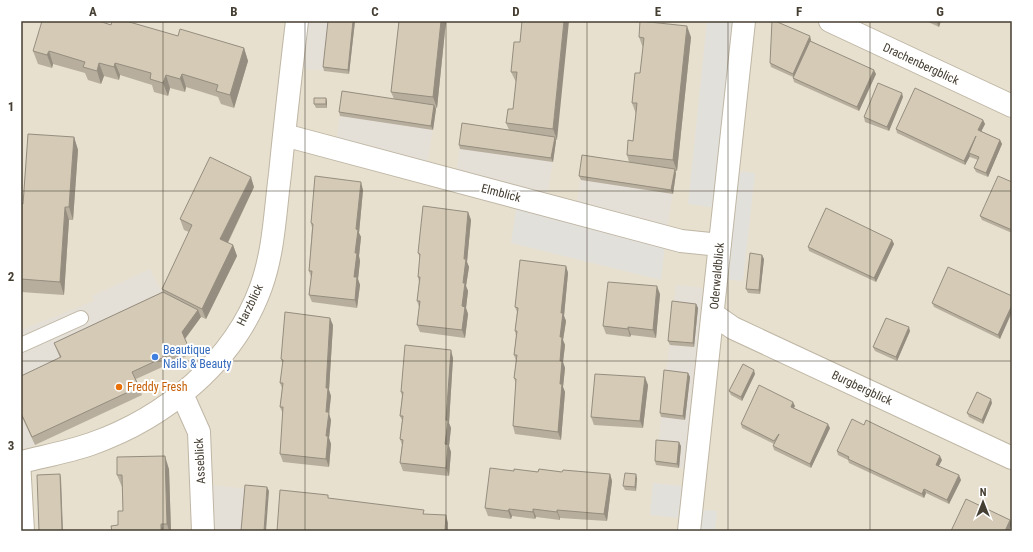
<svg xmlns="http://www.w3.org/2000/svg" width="1033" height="552" viewBox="0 0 1033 552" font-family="'Roboto Condensed',sans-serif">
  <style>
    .residential { fill: #e7e0cf }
    .industrial { fill: #e4dfd7 }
    .parking { fill: #e2e0db }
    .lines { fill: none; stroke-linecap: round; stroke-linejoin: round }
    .lane-casing { stroke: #bfb6a4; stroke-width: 16 }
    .street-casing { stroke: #bfb6a4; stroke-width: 24 }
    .lane { stroke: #fff; stroke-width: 14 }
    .street { stroke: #fff; stroke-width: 22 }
    .wall { fill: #b7ae9d }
    .shaded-wall { fill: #958d7f }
    .building { fill: #d5cab6; stroke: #958d7f }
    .grid { fill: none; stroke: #453e32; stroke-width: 1; stroke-opacity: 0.55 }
    .shop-dot { fill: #3f7fe0; stroke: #fff; stroke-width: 1.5 }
    .food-dot { fill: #e8710a; stroke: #fff; stroke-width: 1.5 }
    .labels { text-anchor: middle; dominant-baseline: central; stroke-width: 4; stroke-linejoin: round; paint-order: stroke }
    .street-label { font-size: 12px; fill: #453e32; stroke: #fff }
    .shop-label { font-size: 12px; fill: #366cbe; stroke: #fff; text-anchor: start }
    .food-label { font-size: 12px; fill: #c56008; stroke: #fff; text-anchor: start }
    .neatline { fill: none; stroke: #453e32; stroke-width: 1.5 }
    .grid-label { font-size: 13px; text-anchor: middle; font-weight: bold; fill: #453e32 }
  </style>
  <rect width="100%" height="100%" fill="#f3eee2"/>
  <path class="residential" d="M21 21H1012V531H21Z"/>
  <path class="industrial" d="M297 21H355L349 74 292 67Z
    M343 95 436 109 426 173 335 149Z
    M463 127 556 141 546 205 455 181Z
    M584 159 676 173 666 237 575 213Z
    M150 269 166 300 57 351 64 365 21 385V330L94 301 92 296Z
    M676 285 715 289 696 470 656 465Z
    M21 415 35 445 21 451Z
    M201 484 269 491 266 531H203Z"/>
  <path class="parking" d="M707 21H744L728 170 755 173 743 281 716 278 724 209 688 204Z
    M518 198 666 237 661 280 511 243Z
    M653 483 694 487 691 509 717 511 715 531H689L690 519 650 515Z"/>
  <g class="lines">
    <defs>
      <path id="lane" d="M21 345 81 318
        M23 461 27 531"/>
      <path id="street" d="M830 21 1012 106
        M284 135 681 241 720 245
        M713 314 733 328 1012 458
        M182 394 199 432 203 531
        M21 462C45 456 68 452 91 444 165 418 234 362 261 287 274 251 275 212 280 174 285 123 291 72 297 21
        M689 531 744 21"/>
    </defs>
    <use href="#lane" class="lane-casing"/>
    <use href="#street" class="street-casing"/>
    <use href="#lane" class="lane"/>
    <use href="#street" class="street"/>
  </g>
  <path class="wall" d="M355 21 349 74 324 71 323 67Z
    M399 21H446L437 108H436V109L433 130 340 116 339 112 394 99 391 92Z
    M522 21 557 140H555L556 141 553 162 460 149 459 145 509 130 506 123 513 109 516 82 511 72 520 42Z
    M926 21H941L939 27Z
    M111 25 244 48 248 61 234 108 221 104 218 97 186 87 185 92 170 88 168 96 154 92 152 85 120 75 119 80 104 76 101 84 88 80 85 73 53 64 52 68 38 64 33 51Z
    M639 37H691L677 171H675L676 173 673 194 581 180 579 176 629 162 627 155 633 141 636 114 632 103 640 73 643 48Z
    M811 40V41L876 74 859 111 794 82 793 78V77L771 67 770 63Z
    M903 97 889 131 865 122 864 117Z
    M326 98 327 102V108H316L314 104Z
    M983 120 985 124 981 131 1000 140 1002 144 988 177 976 172 974 168 978 160 970 157V156L965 165 897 133 896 129Z
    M74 137 78 150 73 220H69L64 295 21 292V204H23Z
    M1012 182V233L982 220 980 216Z
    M254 187 228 243 233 245 237 256 206 319 201 317 185 339 191 354 136 379 142 395 35 445 21 415V376L60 358 54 343 163 292 162 289 189 232 184 230 180 219Z
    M363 190 359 233 361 237 359 256 360 261 358 279 360 285 357 308 312 302 309 295 311 277 309 271 312 228 311 223Z
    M468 212 471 220 467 262 469 267 466 286 468 291 466 308 468 314 465 338 420 332 417 325 419 307 417 301 419 282 418 277 420 258 418 253Z
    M892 240 894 244 876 282 809 251 808 247Z
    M764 259 760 294 748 293 746 289Z
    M566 266 568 273 564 316 566 321 563 340 565 345 563 362 565 368 563 387 565 392 561 440 515 434 513 426 516 384 514 378 516 361 514 355 516 336 515 331 517 312 515 307Z
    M660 294 656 338 631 335 630 337 606 334 603 326Z
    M1012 296 1000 339 934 307 932 303Z
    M696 304 698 308 694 347 670 345 668 341Z
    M333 325 329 390 331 396 329 414 331 420 329 438 331 444 329 467 283 462 280 454 283 414 280 407 282 388 280 383 283 364 281 359Z
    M910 331 897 361 875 351 873 347Z
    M453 358 449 423 451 428 449 446 451 452 449 476 403 471 400 463 402 445 400 439 402 420 400 416 402 396 401 392Z
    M688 373 690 377 685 420 661 417 660 413Z
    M755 374 742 401 731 395 729 391Z
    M648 385 643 428 594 425 591 417Z
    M992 403 983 424 969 417 967 413Z
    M795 406 794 408 830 428 811 468 774 450 773 446 774 444 742 428 741 424Z
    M864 425 942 460 939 466 961 480 949 504 926 493 924 498 849 463 848 460 838 455 837 451Z
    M681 446 679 468 656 465 655 461Z
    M169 469 171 531H112L118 525 123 511 122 487 117 475Z
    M514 471 610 474 612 481 607 521 560 518V520L536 517 535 519 512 516 511 519 488 516 485 508Z
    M637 478 636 491 625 490 623 486Z"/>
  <path class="shaded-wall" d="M353 21H355L349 74 348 70Z
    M441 21H446L437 108 433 97Z
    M564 21H569L557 140 553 129Z
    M938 21H941L939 27 937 23Z
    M687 26 691 37 677 171 673 160Z
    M810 36 811 40 794 78 793 74Z
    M244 48 248 61 234 108 230 95Z
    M49 51 53 64 52 68 47 55Z
    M99 63 104 76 101 84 97 71Z
    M115 63 120 75 119 80 114 67Z
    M874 70 876 74 859 111 857 107Z
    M182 74 186 87 185 92 180 79Z
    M166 75 170 88 168 96 163 83Z
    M902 93 903 97 889 131 887 127Z
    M326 98 327 102V108L326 104Z
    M434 105 436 109 433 130 431 126Z
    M983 120 985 124 980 134 978 130Z
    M976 136 969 153 970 156 965 165 964 161Z
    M74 137 78 150 73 220 69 207Z
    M555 137 556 141 553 162 551 158Z
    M1000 140 1002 144 988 177 986 173Z
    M675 169 676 173 673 194 671 190Z
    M251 177 254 187 224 250 220 239Z
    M361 182 363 190 359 233 361 237 359 256 360 261 358 279 360 285 357 308 355 300 354 277 356 229Z
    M65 207 69 220 64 295 60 282Z
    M468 212 471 220 467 262 469 267 466 286 468 291 466 308 468 314 465 338 462 330V306L464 259Z
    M892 240 894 244 876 282 874 278Z
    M233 245 237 256 206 319 202 309Z
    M762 255 764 259 760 294 759 290Z
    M566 266 568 273 564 316 566 321 563 340 565 345 563 362 565 368 563 387 565 392 561 440 558 432 560 337 561 313Z
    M657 286 660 294 656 338 653 330Z
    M696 304 698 308 694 347 693 343Z
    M1012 305V312L1000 339 998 335Z
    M198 310 201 317 184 340 182 332Z
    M330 318 333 325 329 390 331 396 329 414 331 420 329 438 331 444 329 467 326 459V388Z
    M628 327 631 335 630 337 628 329Z
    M909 327 910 331 897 361 896 357Z
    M451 350 453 358 449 423 451 428 449 446 451 452 449 476 446 468 445 444 446 420Z
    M754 370 755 374 742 401 741 397Z
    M688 373 690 377 685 420 683 416Z
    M645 377 648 385 643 428 640 421Z
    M991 399 992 403 983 424 982 420Z
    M793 402 795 406 792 411 791 407Z
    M828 424 830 428 811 468 810 464Z
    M679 442 681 446 679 468 677 464Z
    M165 456 169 469 171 531H169L167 524Z
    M940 456 942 460 937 469 936 465Z
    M60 474 61 478 63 531H62Z
    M610 474 612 481 607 521 604 514Z
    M636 474 637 478 636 491 635 487Z
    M959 475 961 480 949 504 947 500Z
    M267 487 269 491 266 531H264Z
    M924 489 926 493 924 498 922 494Z
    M509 509 512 516 511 519 508 511Z
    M533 509 536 517 535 519 533 512Z
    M557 510 560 518V520L557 512Z
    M446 515 448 523V531H445Z
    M1010 520 1012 524 1009 531H1005Z
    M161 524 164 531H161Z"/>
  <path class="building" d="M42 21H99L111 25 112 21H126L178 36 180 29 244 48 230 95 216 91 218 85 182 74 180 79 166 75 163 83 150 79 151 73 115 63 114 67 99 63 97 71 83 67 85 62 49 51 47 55 33 51Z
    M328 21H353L348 70 323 67Z
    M399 21H441L433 97 391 92Z
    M522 21H564L553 129 506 123 508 109H513L517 72H511L514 42H520Z
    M640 21 687 26 673 160 627 155 628 140 633 141 637 103H632L635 73H640L644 38 639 37Z
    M772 21H775L810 36 793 74 770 63Z
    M810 41 874 70 857 107 793 78Z
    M878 83 902 93 887 127 864 117Z
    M915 88 983 120 978 130 1000 140 986 173 974 168 979 157 969 153 976 136 964 161 896 129Z
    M342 91 434 105 431 126 339 112Z
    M314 98H326V104H314Z
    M462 123 555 137 551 158 459 145Z
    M28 134 74 137 69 207H65L60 282 21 279V204H23Z
    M582 155 675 169 671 190 579 176Z
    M210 157 251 177 220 239 233 245 202 309 162 289 192 225 180 219Z
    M315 176 361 182 356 229 358 230 355 253H357L354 277H357L355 300 309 295 312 271H309L313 224 311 223Z
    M998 176 1012 182V230L980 216Z
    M423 206 468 212 464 259H466L463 283H465L462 306 465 307 462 330 417 325 420 301H417L420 277H418L420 254 418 253Z
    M826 208 892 240 874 278 808 247Z
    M750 253 762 255 759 290 746 289Z
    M520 260 566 266 561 313H563L560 337H562L560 361H562L560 384H562L558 432 513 426 516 379 514 378 517 355H514L517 331H515L518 308 515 307Z
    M948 267 1012 296V305L998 335 932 303Z
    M608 282 657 286 653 330 628 327V329L603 326Z
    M163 292 198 310 182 332 188 346 132 372 139 387 32 437 21 413V376L61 357 54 343Z
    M672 301 696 304 693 343 668 341Z
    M285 312 330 318 326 388H328L326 412H329L326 436H328L326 459 280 454 283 407H280L283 383H280L283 360 281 359Z
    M886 318 909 327 896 357 873 347Z
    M405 345 451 350 446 420 448 421 445 444 448 445 446 468 400 463 403 440 400 439 403 416H400L403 392H401Z
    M743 364 754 370 741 397 729 391Z
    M664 370 688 373 683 416 660 413Z
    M595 374 645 377 640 421 591 417Z
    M759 385 793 402 791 407 828 424 810 464 773 446 779 434 774 441 741 424Z
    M977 392 991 399 982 420 967 413Z
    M852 419 864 425 866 420 940 456 936 465 959 475 947 500 924 489 922 494 848 459 849 457 837 451Z
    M656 440 679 442 677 464 655 461Z
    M165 456 167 524H161V531H112L111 526 118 525V511H123L122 475H117V457Z
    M490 468 514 471V469L538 472 539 469 562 472 563 470 610 474 604 514 557 510V512L533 509V512L509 509 508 511 485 508Z
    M625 473 636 474 635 487 623 486Z
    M60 474 62 531H39L37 475Z
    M245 485 267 487 264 531H241Z
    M280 490 328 495V498L424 510 423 514 446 515 445 531H277Z
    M966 499 1010 520 1005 531H951Z"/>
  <path class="grid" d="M163 21V531M305 21V531M446 21V531M587 21V531M728 21V531M870 21V531M21 191H1012M21 361H1012"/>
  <circle class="shop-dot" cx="155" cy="357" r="4"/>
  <circle class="food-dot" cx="119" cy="387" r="4"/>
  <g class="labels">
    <g class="street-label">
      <text transform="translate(921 64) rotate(25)">Drachenbergblick</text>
      <text transform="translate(501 193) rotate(15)">Elmblick</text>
      <text transform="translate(717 276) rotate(-85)">Oderwaldblick</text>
      <text transform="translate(250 305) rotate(-64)">Harzblick</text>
      <text transform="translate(862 388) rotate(25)">Burgbergblick</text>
      <text transform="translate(200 461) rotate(-93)">Asseblick</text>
    </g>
    <g class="shop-label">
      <text x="163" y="350">Beautique<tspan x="163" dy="14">Nails &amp; Beauty</tspan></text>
    </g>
    <g class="food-label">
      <text x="127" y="387">Freddy Fresh</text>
    </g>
  </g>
  <rect width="1033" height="552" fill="none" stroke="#ffffff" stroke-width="44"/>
  <g transform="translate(983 502)" stroke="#ffffff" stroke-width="3" paint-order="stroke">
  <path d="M0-3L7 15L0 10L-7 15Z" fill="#453e32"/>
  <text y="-6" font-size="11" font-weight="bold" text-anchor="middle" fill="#453e32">N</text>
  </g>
  <rect x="22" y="22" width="989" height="508" class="neatline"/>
  <g class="grid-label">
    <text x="93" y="16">A</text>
    <text x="234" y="16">B</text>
    <text x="375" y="16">C</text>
    <text x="516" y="16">D</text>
    <text x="658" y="16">E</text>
    <text x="799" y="16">F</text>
    <text x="940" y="16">G</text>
    <text x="11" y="111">1</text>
    <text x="11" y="281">2</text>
    <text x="11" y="450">3</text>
  </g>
</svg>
